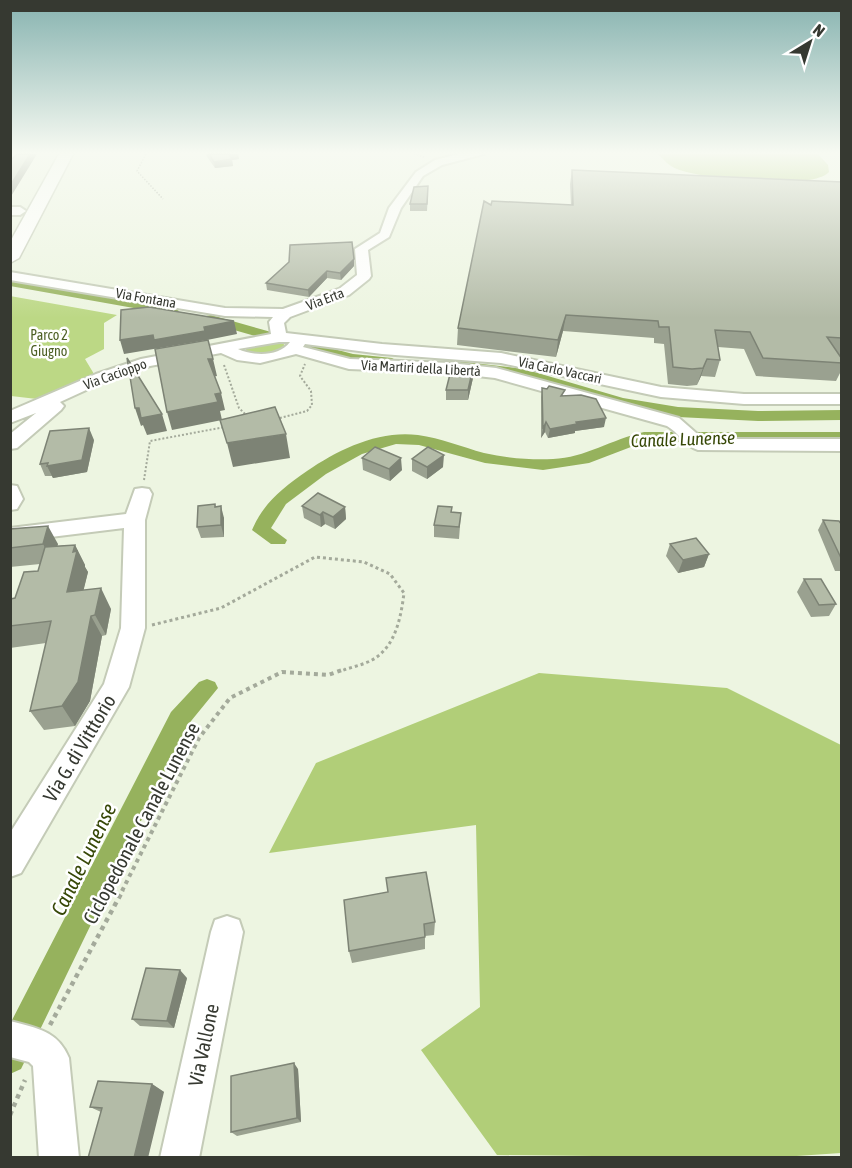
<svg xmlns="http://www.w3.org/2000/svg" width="852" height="1168" viewBox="0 0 852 1168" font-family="'Asap Condensed',sans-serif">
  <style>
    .green { fill: #bcd885 }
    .forest { fill: #b1ce78 }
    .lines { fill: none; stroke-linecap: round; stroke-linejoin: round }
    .canal { fill: #96b25d; fill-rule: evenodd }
    .minor-casing { stroke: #c4cbb7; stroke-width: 4 }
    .major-casing { stroke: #c4cbb7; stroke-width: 3 }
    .path-far4 { stroke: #a4aa9b; stroke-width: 1.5; stroke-dasharray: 1.5 1.5; stroke-linecap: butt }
    .path-far3 { stroke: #a4aa9b; stroke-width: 2; stroke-dasharray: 2 2; stroke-linecap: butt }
    .path-far2 { stroke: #a4aa9b; stroke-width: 3; stroke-dasharray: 3 3; stroke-linecap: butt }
    .path-far1 { stroke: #a4aa9b; stroke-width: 4; stroke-dasharray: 4 4; stroke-linecap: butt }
    .path { stroke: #a4aa9b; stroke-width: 4.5; stroke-dasharray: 4.5 4.5; stroke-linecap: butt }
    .minor { fill: #fff; fill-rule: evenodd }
    .major { fill: #fff; fill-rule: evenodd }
    .wall { fill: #9aa190 }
    .shaded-wall { fill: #7d8375 }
    .building { fill: #b3bba7; stroke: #7d8375; stroke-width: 1.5 }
    .labels { text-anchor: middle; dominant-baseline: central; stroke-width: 5; stroke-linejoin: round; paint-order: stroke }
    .far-street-label { font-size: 14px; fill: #363931; stroke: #fff }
    .far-park-label { font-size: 14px; fill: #4c5f23; stroke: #fff }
    .water-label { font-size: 18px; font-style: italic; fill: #374807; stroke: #fff }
    .near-street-label { font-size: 20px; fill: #363931; stroke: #fff }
    .near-water-label { font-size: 21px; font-style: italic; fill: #374807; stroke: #fff }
  </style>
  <rect width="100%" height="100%" fill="#edf5e1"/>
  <path class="green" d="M10 296 117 315 104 323V349L85 359 94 374 37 399 11 396Z
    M281 342 286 346C276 359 258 354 244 352L248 347Z"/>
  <path class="forest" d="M658 154H818L828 165 829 172C812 191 700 179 677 169 669 166 664 160 658 154Z
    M539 673 727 688 841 745V1153L767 1158 497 1155 421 1050 480 1007 476 825 269 853 316 763Z"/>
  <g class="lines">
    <path class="canal" d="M10 279 173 307 179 311 173 315 10 286Z
      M211 315 271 332 273 335 266 339 206 322V316Z
      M315 344 353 354 392 358 399 362C387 374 327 355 310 351V345Z
      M457 361 524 369 623 398 678 407 758 411 842 410V420L758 421 678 417 616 405 523 377 452 368V362Z
      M644 432H842V442H644L589 463 543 470 485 463 419 445 396 444 362 454 326 474 286 504 271 528 287 540 285 544H271L252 530C264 502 283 488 307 471 339 449 379 430 418 435 441 438 462 447 484 453 506 458 530 460 553 459 585 458 612 439 644 432Z
      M207 679 215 682 218 688 187 726 21 1069 10 1074V1024L171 712 199 682Z"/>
    <defs>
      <path id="minor" d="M459 154H484L442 165 423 176 401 208 389 237 368 250 371 276 369 279 349 295 290 317 284 323 286 333 382 344 501 353 661 387 744 394H842V404H744L661 397 501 363 382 354 305 344 303 347 350 359 450 363 496 368 679 418 703 439H842V451L698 450C686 447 678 432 667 426L495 378 450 373 349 369 296 354 260 363 237 360 221 353 150 366 108 380 60 402 64 406 61 410 17 448 10 449V434L36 413 10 423V411L96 374 141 359 271 334 269 322 273 317 225 316 10 280V272L225 308 283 309 339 289 357 275 355 249 380 233 389 208 416 172 435 160ZM279 342H290C279 357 253 356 238 349Z
        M10 207H20L26 211 20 215H10Z
        M10 485 17 486 23 499 17 509 10 510Z
        M142 488 149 489 152 494 145 520V628L129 687 21 873 10 877V833L104 684 121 628 124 528 10 542V528L126 514 135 489Z
        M227 916 239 920 243 932 199 1158H160L211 932 215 920Z
        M10 1021C37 1028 58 1031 69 1058L79 1158H39L33 1066 29 1062 10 1057Z"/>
      <path id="major" d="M59 154H73L19 258 10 263V242Z"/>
    </defs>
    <use href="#minor" class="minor-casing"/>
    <use href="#major" class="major-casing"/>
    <path class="path-far4" d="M146 154 137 171 163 199
      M414 154 424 157"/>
    <path class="path-far3" d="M224 365 239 408 247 416
      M276 419 307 411 312 405 311 391 300 376 305 364
      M144 480 150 441 225 427"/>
    <path class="path-far2" d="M152 625 221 608 315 557 364 562 390 574 404 593C401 616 396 647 372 660 363 665 351 667 341 671"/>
    <path class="path-far1" d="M122 891 199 738 230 698 282 672 328 675 345 669"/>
    <path class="path" d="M50 1025 123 890
      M10 1115 25 1080"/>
    <use href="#minor" class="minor"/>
    <use href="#major" class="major"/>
  </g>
  <path class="wall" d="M205 154H238L239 159 232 160 233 166 215 168Z
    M572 170 840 182 842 178V355H839L842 359V369L836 381 756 376 744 349 718 347 720 360 715 377 701 376 697 385 687 386 668 384 664 344 654 343V338L563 331 556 357 457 345 458 328 491 205H571L570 184Z
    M428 193 427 211H410V204Z
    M354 266 341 280 327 278 309 297 267 290 266 283Z
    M473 378 468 400H446V390Z
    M542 388 564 396 604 427 575 431V433L548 438 545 432 541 438V397Z
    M94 440 87 472 53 478 52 476H45L40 464Z
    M362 458 402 470 390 481 363 470Z
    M412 459 443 467 427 479 412 471Z
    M215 504 216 507 224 518V537L201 538 197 527Z
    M302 506 345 507 346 519 335 529 325 524 321 527 304 518Z
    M451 512 461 513 459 539 434 537V525Z
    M823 520 842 525V571H835L818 530Z
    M10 529 58 544 57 546 75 545 85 565V567L88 572 83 591 111 609 106 635 102 636 90 701 75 726 44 730 30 711 46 643 10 648V599L15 598 38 571 40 564 10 567Z
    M670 544 709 554 704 567 678 573 666 556Z
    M804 579 836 604 829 616 811 617 797 592Z
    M344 900 435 922 434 935 425 936V949L352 963 349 951Z
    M187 978 174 1028 140 1026 132 1019Z
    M298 1069 301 1122 237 1136 231 1132Z
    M152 1084 164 1092 101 1112 90 1107Z"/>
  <path class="shaded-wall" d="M30 154H37L10 198V186Z
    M228 154H238L239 159 232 160 233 166 215 168 214 162Z
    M354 259V266L341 280 340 273Z
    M327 271V278L309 297 308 290Z
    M566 315 563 331 556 357 558 340Z
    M234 321 237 334 207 340 124 354 120 340 204 327Z
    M208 359H213L217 376 212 377Z
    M707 359 701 376 697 385 703 368Z
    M473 368V378L468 400V390Z
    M221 393 225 410 220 411 222 420 172 430 167 412 215 394Z
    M135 408H139L162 414 167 431 147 435 143 425 141 426Z
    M606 418 604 427 575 431V433L548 438 550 429 576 422Z
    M546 422 545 432 541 438 543 429Z
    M89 428 94 440 87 472 53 478 47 466Z
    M286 434 290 458 233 467 227 443Z
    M444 455 443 467 427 479V467Z
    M401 458 402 470 390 481 389 469Z
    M221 506 224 518V537L221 525Z
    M345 507 346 519 335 529 333 517Z
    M323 512 325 524 321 527 320 515Z
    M48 526 58 544 53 562 43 544Z
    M75 545 85 565V567L88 572 78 613 67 592Z
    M709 554 704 567 678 573 683 560Z
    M101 588 111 609 106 635 95 615Z
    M91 616 102 636 90 701 75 726 62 706Z
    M180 970 187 978 174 1028 167 1021Z
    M294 1063 298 1069 301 1122 297 1118Z
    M152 1084 164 1092 148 1158H134Z"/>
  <path class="building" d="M17 154H30L10 186V161Z
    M209 154H229L232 159 214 162Z
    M572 170 842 182V338L827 337 842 359V363L763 358 750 332 715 330 720 360 707 359 703 368 692 369 673 367 669 327H659L658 321 566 315 558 340 458 328 484 201 491 205 492 201 573 205Z
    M428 186 427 204H410L414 187Z
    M352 242 354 259 340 273 327 271 308 290 266 283 289 262 290 245Z
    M149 307 234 321 204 327 205 331 154 340 153 335 120 340 121 310Z
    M208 340 213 359H208L221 393 215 394 218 402 167 412 155 349Z
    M127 358 162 414 141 418 139 408H135Z
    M452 366 473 368 468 390H446Z
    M549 386 565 390 561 396 581 395 596 399 606 418 576 422 577 424 550 429 546 422 543 429 542 388 547 389Z
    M275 407 286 434 227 443 220 420Z
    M89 428 82 460 47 466 48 463 40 464 50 431Z
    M375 447 401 458 389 469 362 458Z
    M428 447 444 455 427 467 412 459Z
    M318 493 345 507 333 517 323 512 320 515 302 506Z
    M215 504V507L221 506V525L197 527 198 506Z
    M438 506 452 507 451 512 461 513 459 527 434 525Z
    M823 520 839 521 842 525V560Z
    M48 526 43 544 10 548V529Z
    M696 538 709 554 683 560 670 544Z
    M75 545 73 552 77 551 67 592 101 588 95 615 91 616 78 682 62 706 30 711 51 621 10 626V599L15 598 24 572 38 571 45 547Z
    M804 579H821L836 604 819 605Z
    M426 872 435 922 424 924 425 937 349 951 344 900 388 892 386 878Z
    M146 968 180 970 167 1021 132 1019Z
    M294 1063 297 1118 231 1132V1076Z
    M98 1081 152 1084 134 1158H88L102 1108 90 1107Z"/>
  <linearGradient id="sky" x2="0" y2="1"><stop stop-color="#87b3b0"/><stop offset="0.48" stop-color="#f7faf2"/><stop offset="1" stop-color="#f7faf2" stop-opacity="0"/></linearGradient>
  <rect width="852" height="318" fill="url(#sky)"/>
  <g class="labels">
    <g class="far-street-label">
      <text transform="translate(146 298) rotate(10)">Via Fontana</text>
      <text transform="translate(325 299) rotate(-21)">Via Erta</text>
      <text transform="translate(421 368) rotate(3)">Via Martiri della Libertà</text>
      <text transform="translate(560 370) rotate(12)">Via Carlo Vaccari</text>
      <text transform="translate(115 374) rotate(-20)">Via Cacioppo</text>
    </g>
    <g class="far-park-label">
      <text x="49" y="335">Parco 2<tspan x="49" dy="16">Giugno</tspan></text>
    </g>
    <g class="water-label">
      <text transform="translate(683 439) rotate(-2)">Canale Lunense</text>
    </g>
    <g class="near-street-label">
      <text transform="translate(79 748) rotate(-59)">Via G. di Vitttorio</text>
      <text transform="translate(141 823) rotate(-62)">Ciclopedonale Canale Lunense</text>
      <text transform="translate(203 1045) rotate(-78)">Via Vallone</text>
    </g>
    <g class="near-water-label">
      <text transform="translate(83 859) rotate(-64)">Canale Lunense</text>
    </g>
  </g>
  <rect width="852" height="1168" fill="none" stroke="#363931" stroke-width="24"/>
  <g transform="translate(810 42) rotate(38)" stroke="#ffffff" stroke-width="4.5" paint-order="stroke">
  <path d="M0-4.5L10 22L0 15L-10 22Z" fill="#363931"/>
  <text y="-9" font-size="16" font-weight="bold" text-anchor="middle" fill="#363931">N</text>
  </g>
</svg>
